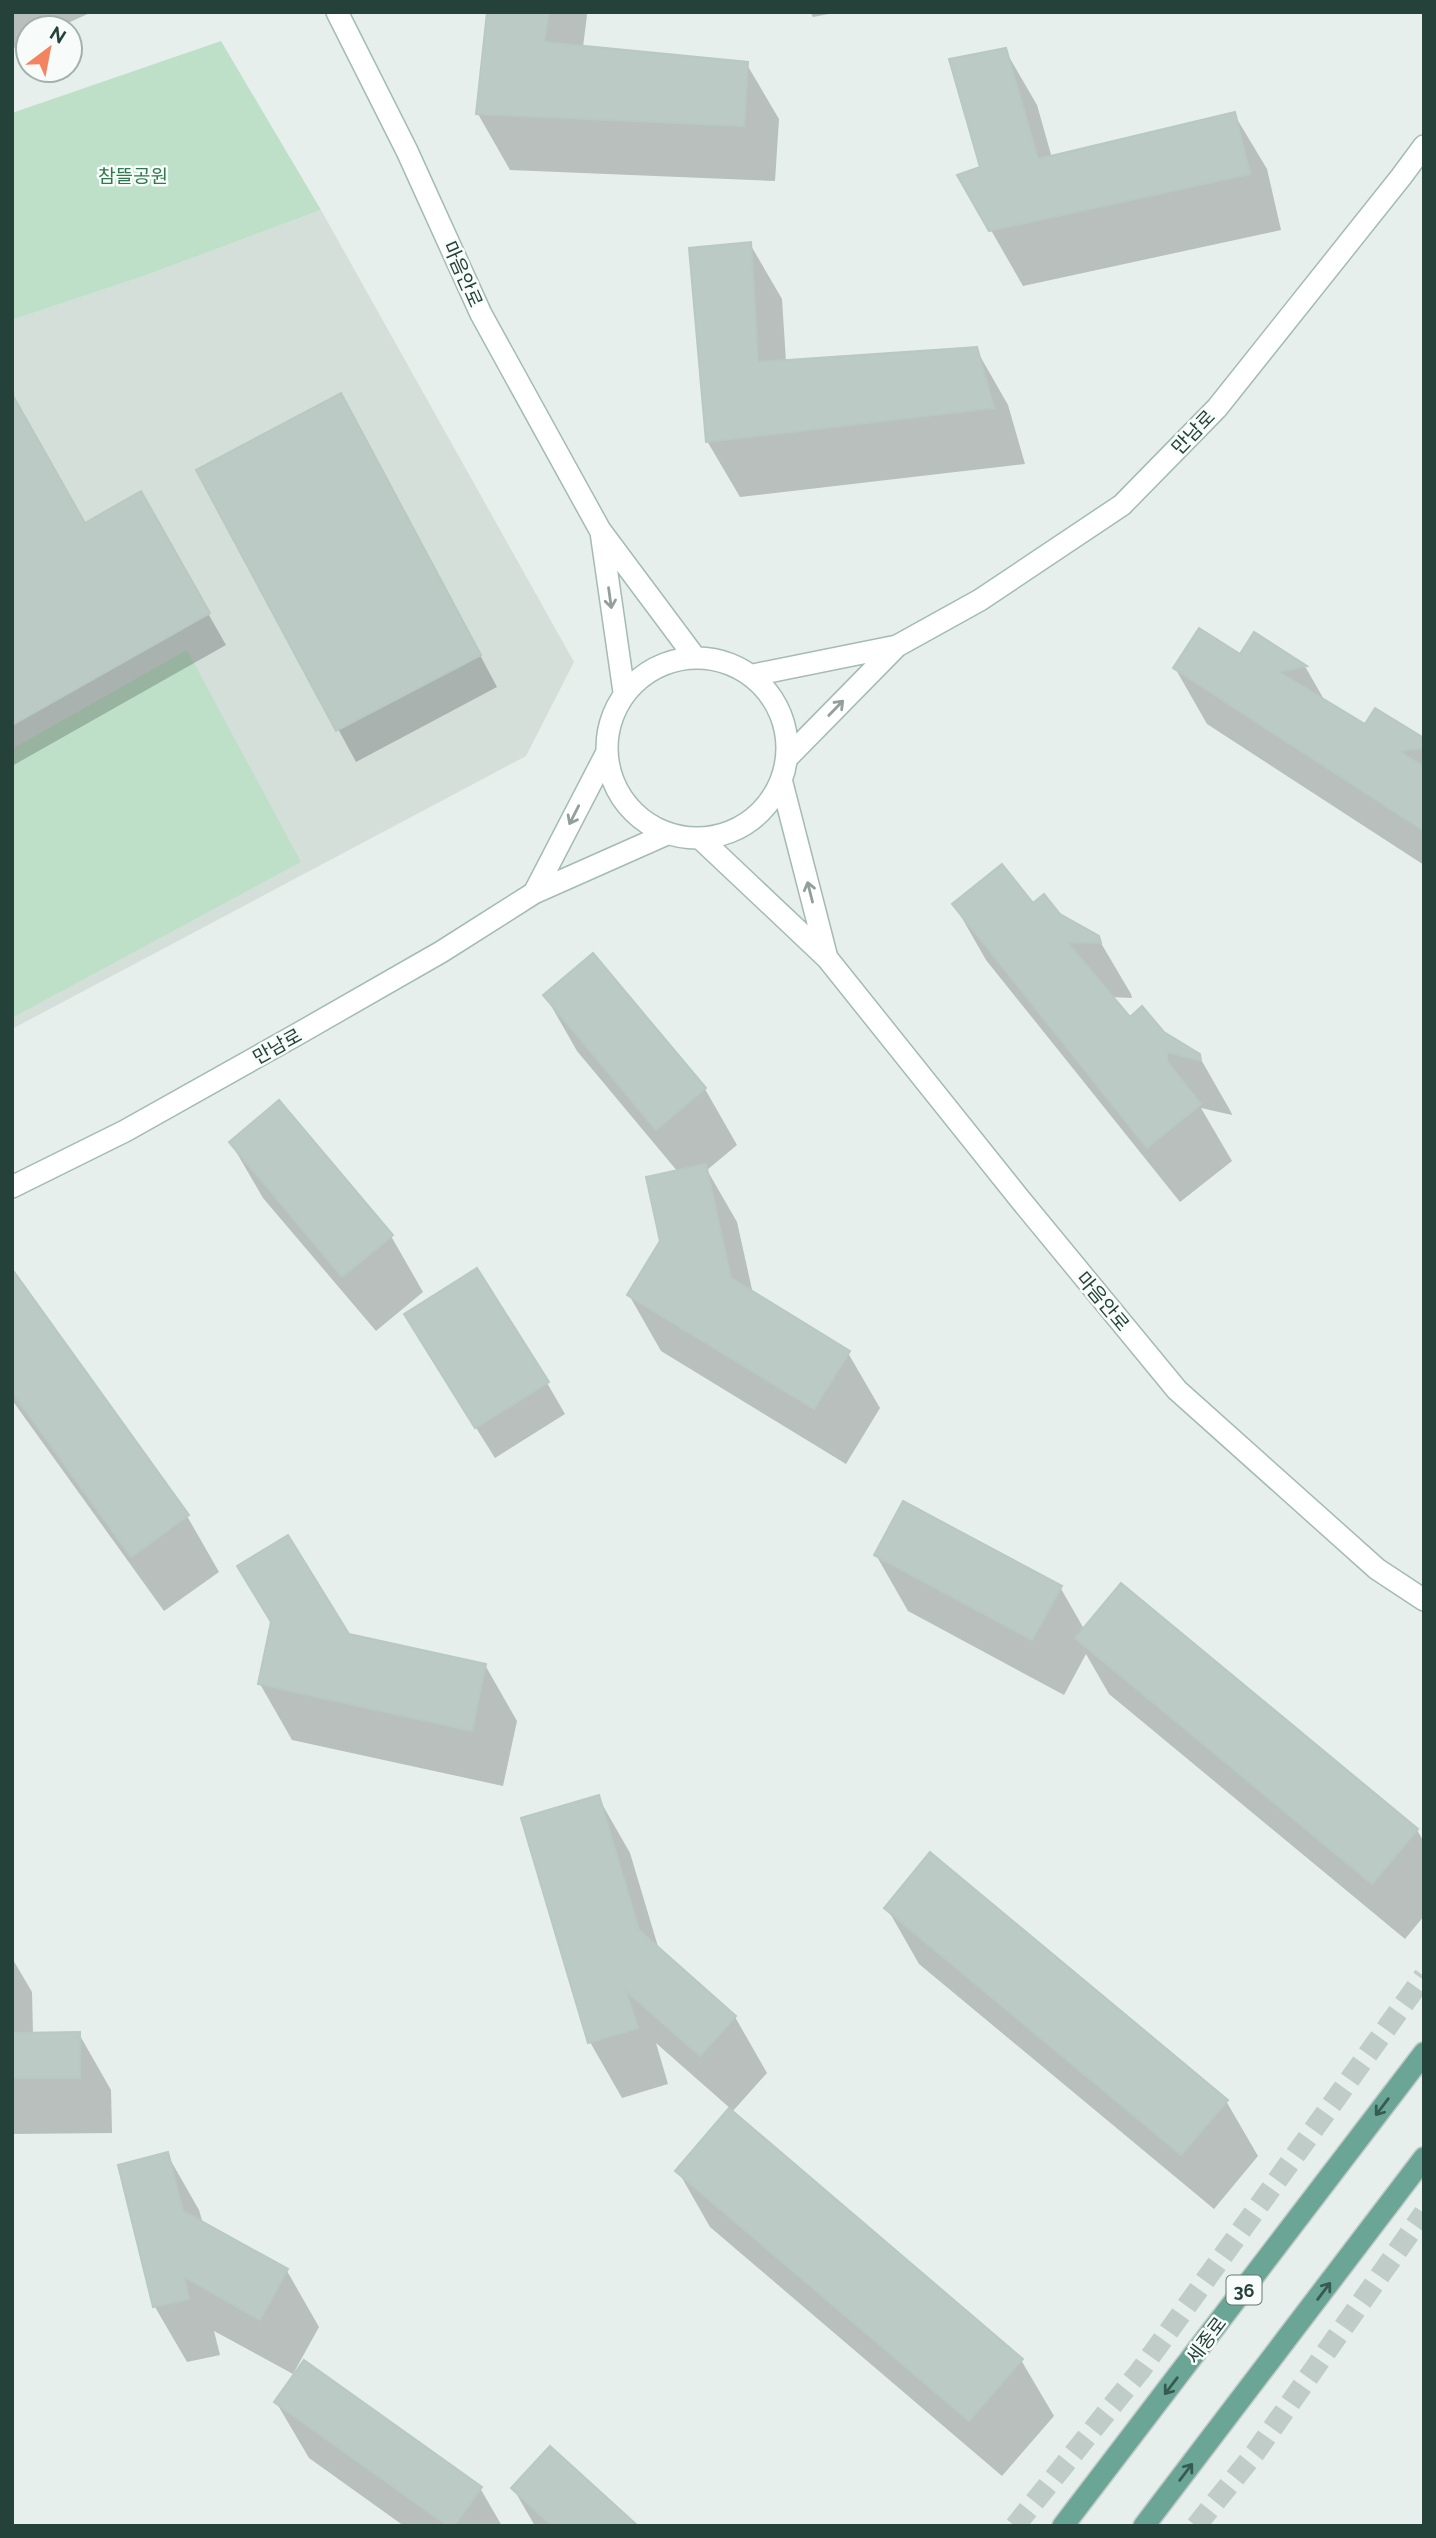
<svg xmlns="http://www.w3.org/2000/svg" width="1436" height="2538" viewBox="0 0 1436 2538" font-family="Raleway,'Noto Sans KR',sans-serif">
  <style>
    .built { fill: #d4dfda }
    .green { fill: #bfe0c8 }
    .shadow { fill: #0003 }
    .building { fill: #bbcac4; stroke: #b8c9c2; stroke-width: 2 }
    .lines { fill: none; stroke-linecap: round; stroke-linejoin: round }
    .highway-tunnel { stroke: #bfccc8; stroke-width: 21; stroke-dasharray: 21 10; stroke-linecap: butt }
    .secondary-casing { stroke: #a4bbb3; stroke-width: 24 }
    .primary-casing { stroke: #c2cac8; stroke-width: 24 }
    .secondary { stroke: #fff; stroke-width: 21 }
    .primary { stroke: #6aa596; stroke-width: 21 }
    .oneway { stroke: #92a09c }
    .oneway2 { stroke: #365b51 }
    .labels { text-anchor: middle; dominant-baseline: central; stroke-width: 5; stroke-linejoin: round; paint-order: stroke }
    .shield { fill: #f7fbf9; stroke: #637a73; stroke-width: 2 }
    .shield-label { font-size: 18px; font-weight: bold; fill: #24423a }
    .park-label { font-size: 19px; fill: #2d7a4b; stroke: #f7fbf9 }
    .street-label { font-size: 19px; fill: #24423a; stroke: #f7fbf9 }
  </style>
  <rect width="100%" height="100%" fill="#e6efeb"/>
  <path class="built" d="M321 210 574 662 526 756 12 1029V320L147 275Z"/>
  <path class="green" d="M221 41 321 210 147 275 12 320V113Z
    M187 650 301 862 12 1018V749Z"/>
  <path class="shadow" d="M12 12H92L57 28H28V41L12 49Z
    M489 12H586L587 15 583 47 746 63 779 119 775 181 510 170 478 114Z
    M810 12H839L813 17Z
    M1005 50 1037 105 1052 158 1234 114 1267 169 1281 230 1023 286 960 176 982 168Z
    M750 244 782 299 786 362 976 349 1008 405 1025 464 740 497 707 441Z
    M12 397 85 525 140 494 226 645 12 766Z
    M358 426 497 687 356 762 198 471Z
    M1254 635 1306 668 1326 703 1366 727 1424 740V865L1207 724 1175 668 1240 656Z
    M954 904 1033 905 1059 915 1098 938 1131 994 1132 998 1111 997 1130 1019 1163 1033 1199 1056 1231 1112 1232 1115 1201 1108 1232 1161 1180 1202 986 960Z
    M593 955 705 1089 737 1145 707 1170 737 1222 753 1294 848 1353 880 1408 846 1464 661 1351 629 1295 662 1241 678 1172 577 1051 545 995Z
    M231 1143 391 1236 423 1292 376 1331 263 1198Z
    M12 1272 187 1516 219 1572 164 1611 12 1400Z
    M424 1345 547 1383 565 1414 495 1458Z
    M876 1555 1060 1587 1084 1629 1417 1830 1424 1842V1916L1405 1939 1109 1694 1086 1654 1064 1695 908 1611Z
    M239 1567 348 1636 485 1665 517 1721 503 1786 292 1740 260 1684 272 1624Z
    M598 1797 630 1853 659 1950 735 2017 767 2073 732 2112 1021 2360 1054 2416 1002 2476 710 2227 678 2171 731 2109 656 2043 668 2084 622 2098 590 2042Z
    M887 1908 1226 2101 1258 2156 1214 2209 919 1964Z
    M12 1958 32 1992 33 2035 79 2034 111 2090 112 2133 12 2134Z
    M167 2154 199 2210 203 2224 287 2271 319 2327 293 2374 214 2331 220 2355 187 2362 155 2307 120 2166Z
    M276 2402 480 2488 502 2526H404L309 2458Z
    M513 2488 635 2526H535Z"/>
  <path class="building" d="M487 12H549L544 42 748 62 744 126 476 114Z
    M1006 48 1038 159 1235 112 1250 174 989 231 957 175 980 167 949 59Z
    M751 242 758 362 977 347 994 408 706 442 689 248Z
    M341 393 481 655 336 731 196 470Z
    M12 394 85 523 141 491 210 613 12 725Z
    M1199 628 1240 654 1254 632 1307 666 1279 672 1365 724 1375 708 1424 738V748L1399 751 1424 767V831L1173 668Z
    M1002 864 1033 903 1044 894 1060 914 1099 936 1101 943 1067 942 1130 1017 1142 1006 1164 1032 1200 1054 1201 1061 1167 1052V1061L1201 1104 1147 1148 952 904Z
    M593 953 706 1088 656 1130 543 995Z
    M279 1100 393 1235 342 1277 229 1142Z
    M706 1164 731 1278 850 1351 814 1409 627 1295 660 1241 646 1177Z
    M477 1268 549 1382 475 1428 404 1314Z
    M12 1269 189 1515 131 1557 12 1392Z
    M903 1501 1062 1586 1032 1640 874 1555Z
    M288 1535 349 1634 486 1664 472 1731 258 1684 271 1622 237 1566Z
    M1121 1583 1418 1829 1372 1884 1075 1638Z
    M599 1795 639 1930 736 2016 700 2056 626 1991 638 2028 588 2043 521 1818Z
    M930 1852 1228 2100 1181 2155 884 1908Z
    M80 2032V2078H12V2033Z
    M729 2108 1023 2359 969 2421 675 2171Z
    M168 2152 183 2211 288 2269 260 2320 184 2277 189 2299 153 2307 118 2165Z
    M304 2360 482 2487 454 2526H448L274 2402Z
    M550 2446 638 2526H552L511 2488Z"/>
  <g class="lines">
    <path class="highway-tunnel" d="M1015 2526 1140 2371 1424 1976
      M1196 2526 1255 2453 1424 2213"/>
    <defs>
      <path id="secondary" d="M337 12 407 151 481 314 600 530 694 656
        M601 532 624 692
        M607 748a90 90 0 1 1 180 0a90 90 0 1 1-180 0Z
        M753 675 897 646
        M788 757 897 646 980 600 1122 505 1217 408 1401 177 1424 146
        M782 783 827 958
        M701 839 827 958 1019 1198 1177 1390 1377 1569 1424 1600
        M534 893 606 754
        M12 1187 125 1131 296 1035 441 952 534 893 667 834"/>
      <path id="primary" d="M1063 2526 1424 2053
        M1144 2526 1424 2158"/>
    </defs>
    <use href="#secondary" class="secondary-casing"/>
    <use href="#primary" class="primary-casing"/>
    <use href="#secondary" class="secondary"/>
    <use href="#primary" class="primary"/>
  </g>
  <defs><path id="oneway-shaft" d="M-6 0H5M1.5-3L5.5 0L1.5 3" fill="none" stroke-width="1.6" stroke-linecap="round" stroke-linejoin="round" transform="scale(1.75)"/></defs>
  <g class="oneway">
    <use href="#oneway-shaft" transform="translate(610 598) rotate(82)"/>
    <use href="#oneway-shaft" transform="translate(836 708) rotate(-46)"/>
    <use href="#oneway-shaft" transform="translate(574 815) rotate(117)"/>
    <use href="#oneway-shaft" transform="translate(810 892) rotate(-104)"/>
  </g>
  <g class="oneway2">
    <use href="#oneway-shaft" transform="translate(1382 2107) rotate(127)"/>
    <use href="#oneway-shaft" transform="translate(1324 2291) rotate(-53)"/>
    <use href="#oneway-shaft" transform="translate(1171 2386) rotate(127)"/>
    <use href="#oneway-shaft" transform="translate(1186 2472) rotate(-53)"/>
  </g>
  <g class="labels">
    <rect class="shield" x="1226.5" y="2275.5" width="35" height="29" rx="5"/>
    <g class="shield-label">
      <text x="1244" y="2290">36</text>
    </g>
    <g class="park-label">
      <text x="133" y="176">참뜰공원</text>
    </g>
    <g class="street-label">
      <text transform="translate(463 274) rotate(66)">마음안로</text>
      <text transform="translate(1193 432) rotate(-46)">만남로</text>
      <text transform="translate(277 1046) rotate(-29)">만남로</text>
      <text transform="translate(1103 1301) rotate(50)">마음안로</text>
      <text transform="translate(1206 2340) rotate(-53)">세종로</text>
    </g>
  </g>
  <rect width="1436" height="2538" fill="none" stroke="#24423a" stroke-width="28"/>
  <g transform="translate(49 49) rotate(32)"><circle r="33" fill="#f7fbf9" stroke="#a3b1ad" stroke-width="2"/>
  <path d="M0-5L12 26L0 18L-12 26Z" fill="#f4845f"/>
  <text y="-10" font-size="19" font-weight="bold" text-anchor="middle" fill="#24423a">N</text>
  </g>
</svg>
